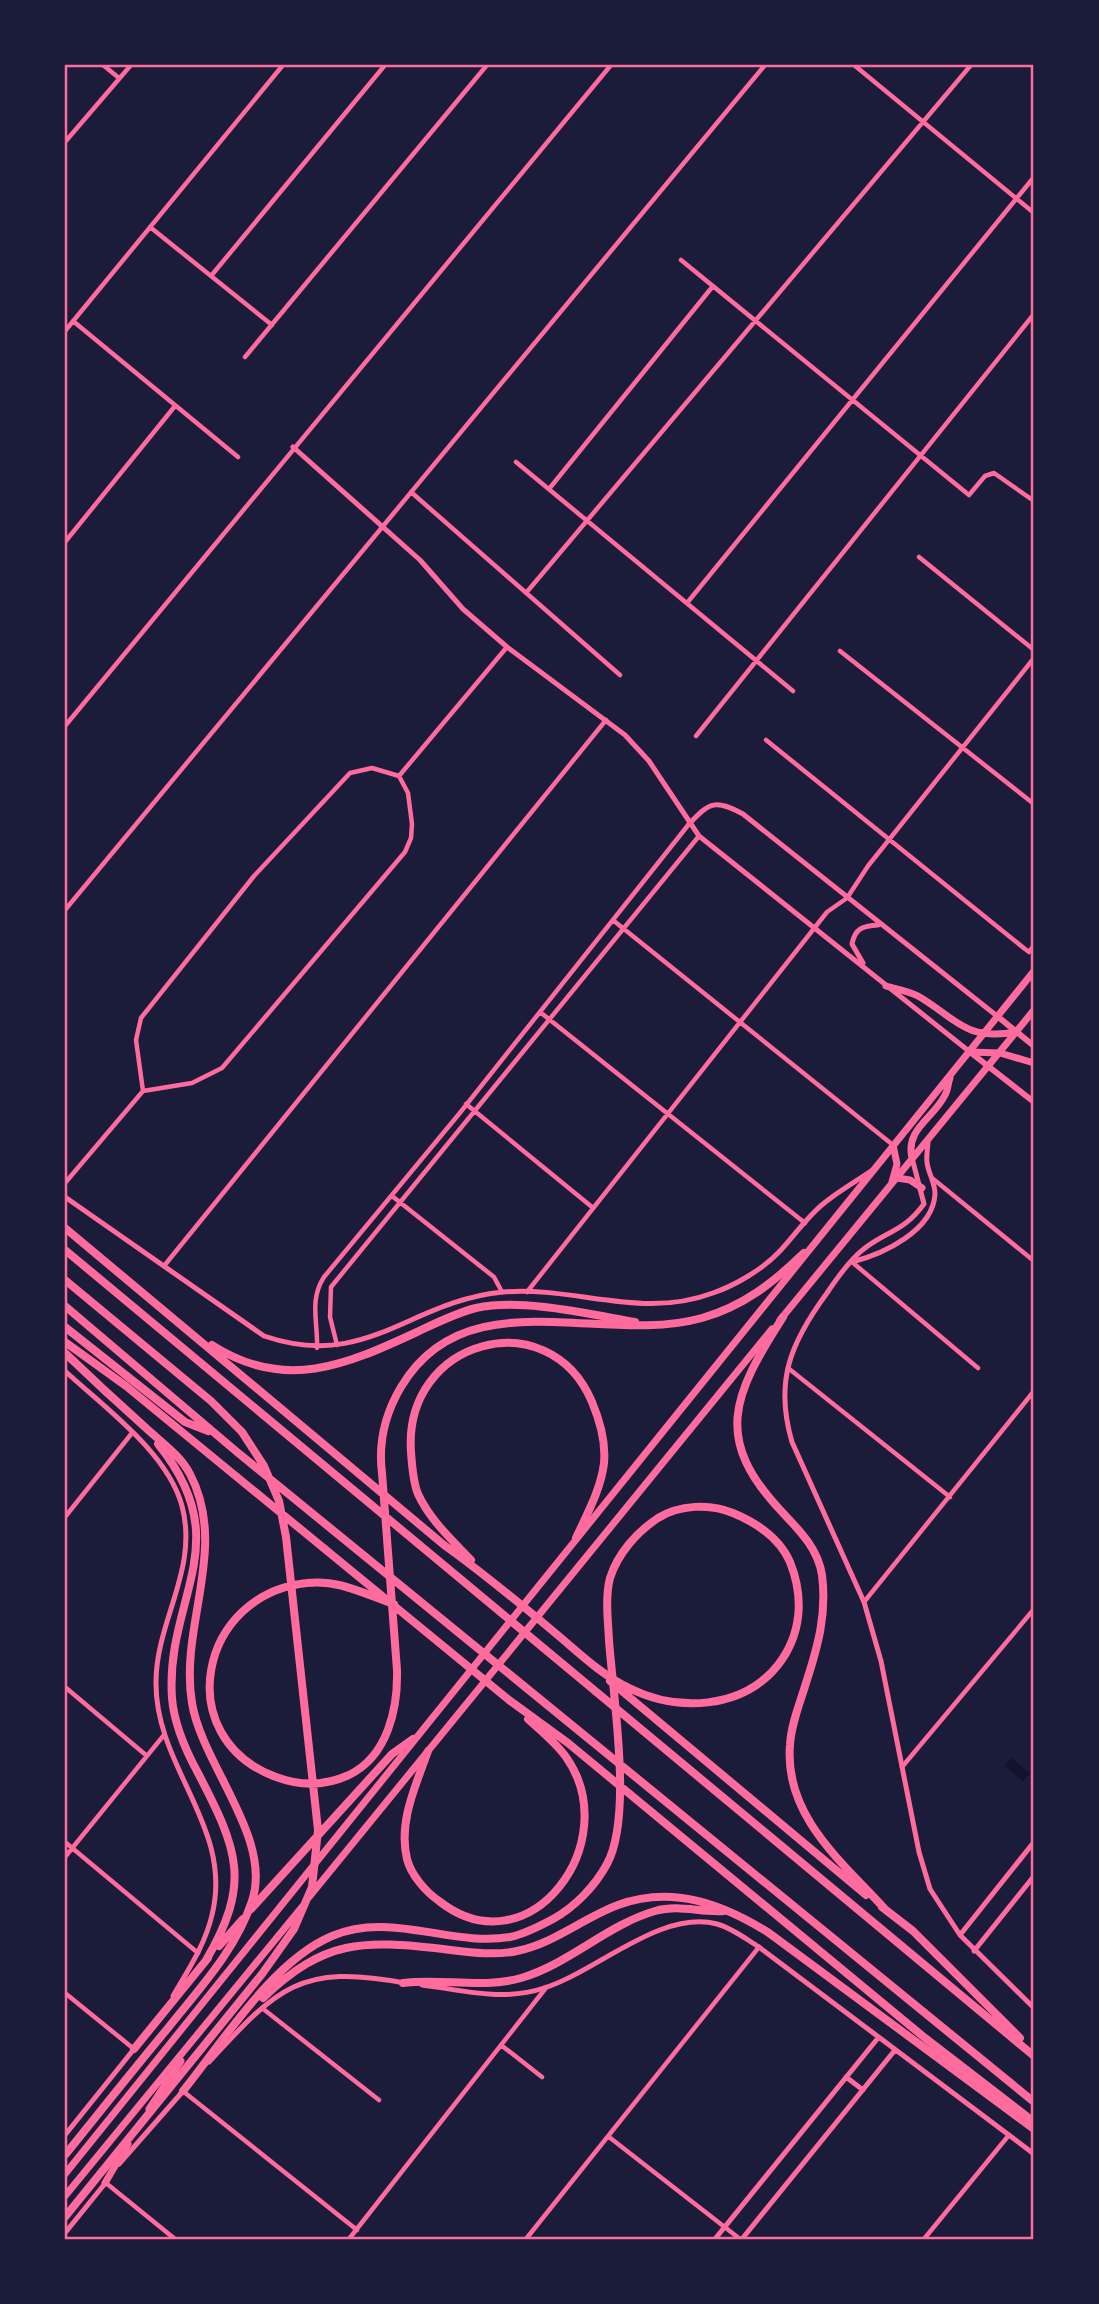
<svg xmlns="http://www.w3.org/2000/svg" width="1099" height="2304" viewBox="0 0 1099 2304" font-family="'PT Sans',sans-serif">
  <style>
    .water { fill: #12122b }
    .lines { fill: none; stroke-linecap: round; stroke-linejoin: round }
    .minor { stroke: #ff6b9d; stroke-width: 4.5 }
    .tertiary { stroke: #ff6b9d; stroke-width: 5 }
    .secondary { stroke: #ff6b9d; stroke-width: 6 }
    .trunk { stroke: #ff6b9d; stroke-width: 7 }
    .motorway { stroke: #ff6b9d; stroke-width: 8 }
    .neatline { fill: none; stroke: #ff6b9d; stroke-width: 2.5 }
  </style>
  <rect width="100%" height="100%" fill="#1b1b3a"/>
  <path class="water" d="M1011 1758 1030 1773 1023 1781 1004 1766Z"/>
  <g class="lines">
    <path class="minor" d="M103 65 119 78
      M854 65 1034 213
      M65 142 131 65
      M150 227 272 325
      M681 260 969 495 985 476 994 473 1034 501
      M211 276 385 65
      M73 321 238 457
      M65 331 283 65
      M245 357 487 65
      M516 462 793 691
      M549 489 713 286
      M411 492 620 675
      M65 542 175 406
      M919 557 1034 650
      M526 593 971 65
      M687 603 1034 177
      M840 651 1034 804
      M65 726 611 65
      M696 736 1034 314
      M766 740 1025 949 1029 952 1034 945
      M399 776 507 647
      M65 910 765 65
      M614 921 893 1145
      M540 1012 805 1223
      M143 1091 136 1040 141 1018 254 876 350 773 372 768 399 776
      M143 1091 192 1083 222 1068 405 852 411 838 412 824 408 793 399 776
      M466 1104 592 1207
      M932 1178 1034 1261
      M65 1183 143 1091
      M392 1196 494 1277 502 1292
      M852 1262 978 1368
      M164 1266 606 720
      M527 1292 827 912 847 898 868 866 1034 658
      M337 1345 330 1317 331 1287 699 836
      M317 1348C318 1322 309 1300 324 1277L459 1114 689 824
      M788 1368 950 1497
      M65 1517 132 1433
      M864 1602 1034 1391
      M65 1687 147 1756
      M902 1767 1034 1609
      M65 1842 198 1953
      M65 1857 164 1735
      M65 1993 134 2049
      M262 2008 379 2100
      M501 2045 542 2077
      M184 2092 357 2230
      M609 2137 740 2239
      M106 2183 175 2239
      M349 2239 545 1989
      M526 2239 759 1947
      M924 2239 1009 2135"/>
    <path class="tertiary" d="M293 447 420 560 463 609 507 647 625 735 649 761 699 836 970 1052
      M689 824C710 802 715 799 743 814L997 1016
      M863 963 852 944C855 928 863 926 878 925
      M912 1158 924 1204C903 1232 889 1230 865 1248 850 1259 837 1278 827 1293 791 1342 774 1381 792 1442L864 1602 881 1661 919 1852 930 1889 960 1935 1034 2008
      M65 1197 264 1336C367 1371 409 1301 503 1292 576 1286 641 1320 713 1293 736 1285 763 1269 780 1251 794 1236 807 1217 823 1204 837 1192 855 1182 871 1171
      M852 1262C883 1254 933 1231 935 1194 935 1182 928 1173 927 1162 926 1155 928 1148 928 1141
      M65 1371C104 1407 168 1453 182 1506 199 1569 156 1621 156 1682 155 1768 234 1827 212 1915 205 1945 188 1970 173 1996
      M960 1935 1034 1842
      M974 1951 1034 1876
      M422 1985C463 1990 503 2002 544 1988 596 1972 661 1909 717 1924 732 1928 746 1939 759 1947L1034 2154
      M209 2062C277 1988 300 1963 405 1983
      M846 2077 863 2090
      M65 2135 134 2049
      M119 2164 184 2090
      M65 2233 107 2181
      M715 2239 878 2038
      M742 2239 895 2050"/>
    <path class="secondary" d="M997 1016 1034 1046
      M970 1052 1034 1102"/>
    <path class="trunk" d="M886 986C896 989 909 991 918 996 956 1018 964 1041 1016 1032
      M970 1052 1000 1053 1034 1063
      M912 1158C905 1129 934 1118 945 1095 948 1090 948 1083 950 1078
      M897 1178 910 1180 922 1188
      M892 1182 897 1164 893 1145
      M780 1320 1034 1010
      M309 1897 772 1329
      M149 2109 181 2061
      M65 2174 1034 971
      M105 2183 128 2144
      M65 2196 302 1907"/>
    <path class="motorway" d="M65 1228 444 1545C482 1572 518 1602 554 1632 577 1651 601 1675 629 1688 677 1712 742 1710 778 1665 802 1634 804 1597 790 1562 779 1537 757 1523 733 1513 710 1503 679 1505 658 1518 637 1532 618 1553 610 1578 605 1597 608 1621 609 1640 613 1697 633 1816 607 1864 595 1886 575 1907 553 1919 540 1926 525 1934 510 1937 452 1947 390 1911 332 1936 273 1961 224 2040 183 2091
      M65 1250 1034 2056
      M65 1280 211 1401 242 1432 264 1466 279 1501 286 1537 318 1830 312 1887 294 1929 262 1974 65 2217
      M65 1306 237 1452 1034 2102
      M783 1317C733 1395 712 1439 783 1513 800 1531 818 1549 822 1575 827 1614 818 1646 806 1683 800 1703 791 1724 790 1745 784 1815 841 1861 884 1908
      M65 1327 185 1422 208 1431
      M65 1342 126 1386 509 1700 568 1743 925 2038 1034 2122
      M212 1345C285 1392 346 1365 417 1332 436 1323 456 1313 476 1308 522 1298 589 1314 635 1322
      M65 1353C91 1378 118 1403 146 1428 161 1442 180 1455 190 1474 229 1549 179 1625 192 1703 202 1765 273 1838 252 1901 236 1950 199 1989 168 2028 133 2070 99 2113 65 2155
      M158 1444C239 1544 165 1597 172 1698 174 1724 186 1751 198 1773 238 1850 252 1883 205 1962
      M471 1560C451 1539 430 1520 418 1494 413 1482 412 1466 411 1452 403 1339 549 1300 592 1402 600 1421 606 1442 604 1463 601 1489 587 1514 576 1538
      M394 1604C366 1595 339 1579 307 1583 199 1594 170 1738 276 1777 300 1786 325 1786 349 1775 388 1756 398 1708 397 1670L382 1473C378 1442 385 1414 401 1387 466 1277 603 1346 702 1318 744 1306 774 1282 804 1253
      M610 1681 866 1895
      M428 1751C416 1785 398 1822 407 1859 411 1875 426 1892 439 1901 529 1972 626 1842 566 1757 556 1743 541 1731 528 1719
      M882 1907 913 1931 1020 2038
      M251 1909 392 1754 413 1739
      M219 1946 243 1919
      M403 1983C442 1978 483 1989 521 1978 569 1964 607 1925 655 1911 679 1904 701 1913 724 1911
      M263 1998C325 1939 362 1940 443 1949 468 1952 493 1956 517 1951 555 1943 583 1918 618 1905 672 1885 723 1904 769 1933L1034 2129
      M134 2049 208 1958"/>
  </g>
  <rect width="1099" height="2304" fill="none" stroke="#1b1b3a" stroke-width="133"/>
  <rect x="66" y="66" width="966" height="2172" class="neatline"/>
</svg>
